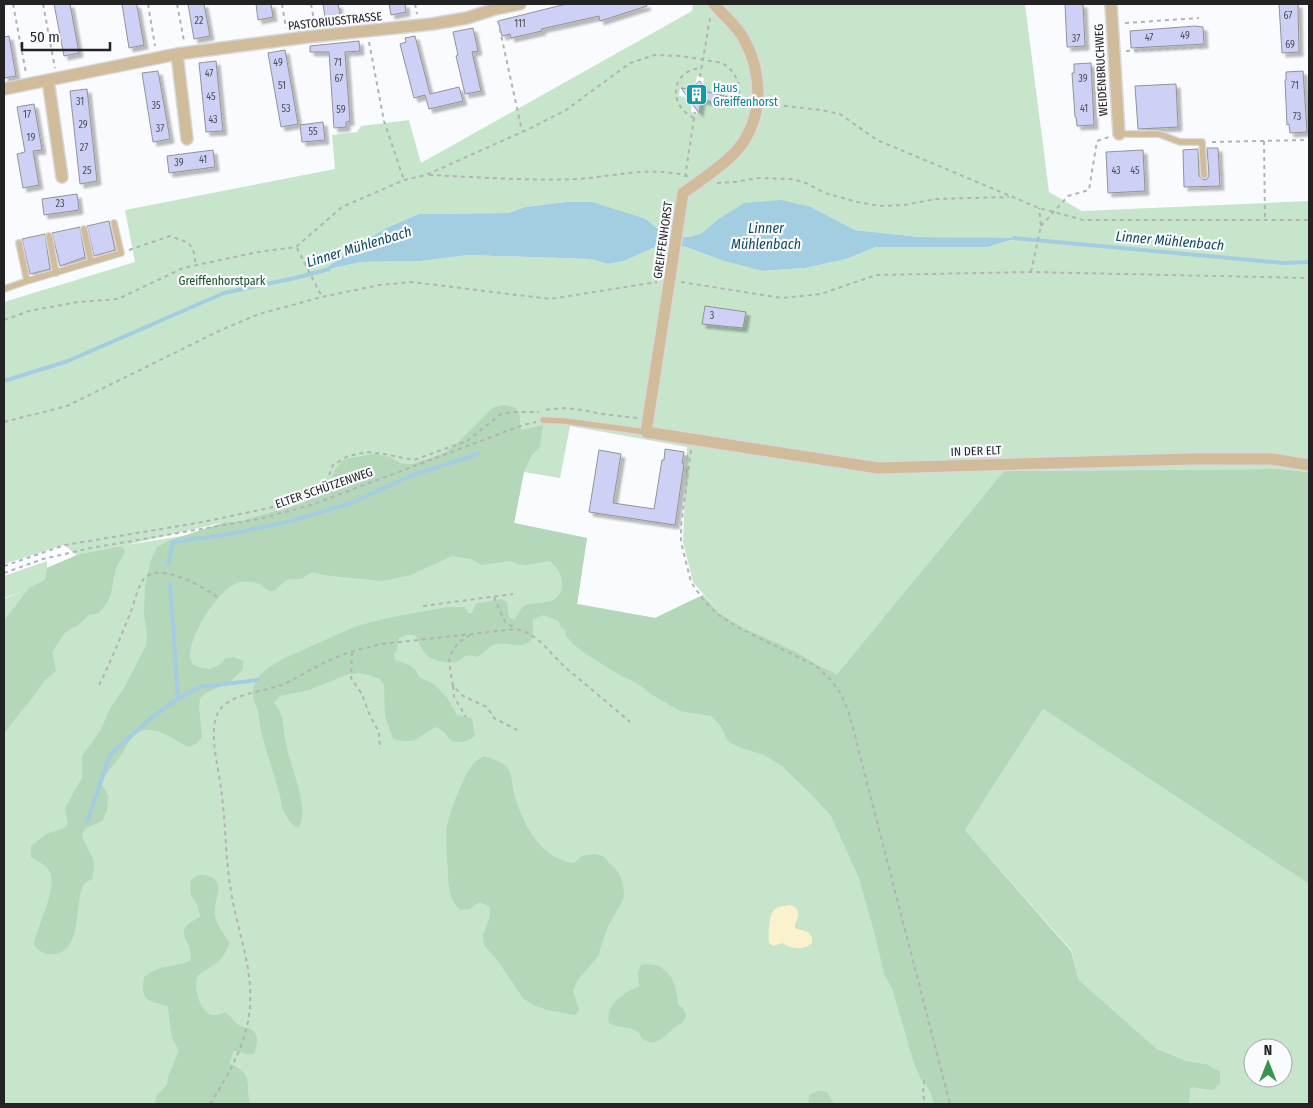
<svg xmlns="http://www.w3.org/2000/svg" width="1313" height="1108" viewBox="0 0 1313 1108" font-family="'Fira Sans Condensed',sans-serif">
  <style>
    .green { fill: #c6e5cb; fill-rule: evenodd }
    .forest { fill: #b4d6b9 }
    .sand { fill: #fbf1cc }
    .water { fill: #a3cee2 }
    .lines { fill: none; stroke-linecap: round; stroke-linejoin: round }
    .stream { stroke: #a3cee2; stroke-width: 4 }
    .building { fill: #cfd0f6; stroke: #929295; filter: url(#shadow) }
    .service-casing { stroke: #d8d8db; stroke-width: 8 }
    .minor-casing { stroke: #d8d8db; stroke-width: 14 }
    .path { stroke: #b2b3b5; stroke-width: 2; stroke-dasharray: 4 4; stroke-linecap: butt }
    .service { stroke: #d0bc9a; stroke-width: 5.5 }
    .minor { stroke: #d0bc9a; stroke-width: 11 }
    .labels { text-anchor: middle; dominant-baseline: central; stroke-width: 4.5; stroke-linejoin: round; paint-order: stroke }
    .number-label { font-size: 10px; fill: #4e4e58 }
    .street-label { font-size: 12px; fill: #232324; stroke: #fafbfe }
    .culture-label { font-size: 12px; fill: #0d838f; stroke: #fafbfe; text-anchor: start }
    .park-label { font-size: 12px; fill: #1c4f2a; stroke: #fafbfe }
    .water-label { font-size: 14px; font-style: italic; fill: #10485e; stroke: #fafbfe }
  </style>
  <defs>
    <filter id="shadow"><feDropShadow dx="4" dy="4" stdDeviation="1" flood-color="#0004"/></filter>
  </defs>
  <rect width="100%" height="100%" fill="#fafbfe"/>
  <path class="green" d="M693 4H1025L1049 192 1082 211 1309 201V472L1279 469 1004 471 837 674 818 665 797 652 742 627 719 613 693 582 683 542 687 447 570 426 560 478 524 472 514 523 587 538 577 604 655 618 694 599 790 658 946 1104H4V599L23 591 4 598V576L47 561V568L77 555 64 545 4 564V302L135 262 125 210 335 169 332 135 357 132 361 126 409 120 421 163 692 11ZM697 76 704 78 703 86 707 92 716 94 700 104 699 113 691 112 692 103 687 97 679 96 680 88 689 89 695 85ZM566 202 646 219 665 235 690 237 702 233 717 220 811 207 855 230 920 237 1016 239 988 247H876L846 259 805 268 762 271 724 261 686 247 662 244 624 261 608 264 590 259 468 255 421 261 361 262 325 270 351 249 386 228 419 214 508 213 525 207ZM487 413 520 422 522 430 226 529 126 545 225 522 240 521 299 504 316 497 331 479 335 469 390 457 401 463 411 464 445 452 455 445Z
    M1043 709 1309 884V1104H1189L1191 1087 1206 1064 1187 1061 1157 1049 1079 980 1071 950 965 830ZM1253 1048H1283V1078H1253Z"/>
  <path class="forest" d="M504 405C525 408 517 414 522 430L543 425 540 447 532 455 524 471 514 523 587 538 577 604 655 618 703 595 719 613 742 627 797 652 818 665 837 674 1004 471 1279 469 1309 472V884L1043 709 965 830 1071 951 1079 980 1157 1049 1187 1061 1206 1064 1220 1072V1084L1213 1090 1191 1087 1189 1104H934L930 1091 920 1077 914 1063 892 988 884 974 876 939 859 878 831 816 813 796 782 766 764 755 736 746 727 740 721 726 711 716 680 711 651 694 637 683 618 674 586 654 574 645 566 636V631L561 627 558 621 544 615 533 619C532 625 534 630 533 635 528 654 506 639 493 645 488 648 482 654 477 657 464 652 465 659 455 662 446 664 430 660 425 653 420 647 419 640 415 635H406L399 638 397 649 394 654 395 660 409 665 416 670 419 677 434 684 448 699 457 715 472 718 475 736C467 742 460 743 451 741L444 732 436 727C414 737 420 745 393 739L385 716 384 685 380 679 368 675 358 673 346 675 309 690 280 696 274 703C286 718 282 727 286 744 290 765 310 809 299 827L294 826 287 818 282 807 280 796 261 732 258 711 253 698V688L259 676 268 668 283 659 354 627 383 619 447 607H465L468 613H472L476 604 501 599 507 602 509 617 514 620C519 615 519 608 526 605 535 602 546 604 553 600 569 591 562 569 549 561L527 565 518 564 510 561 481 565 471 559 452 556 411 575 381 581 323 575 313 572C308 573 305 578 300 579 294 580 290 578 285 581 280 584 278 590 273 591 267 592 264 586 260 584 255 582 245 581 240 582 218 588 193 631 190 652 189 656 191 660 192 664 206 672 216 670 226 658L234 657 243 661V669L230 682 204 694 200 699 199 707 202 737 196 744 189 747C175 741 150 720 135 735 128 741 124 751 119 758 114 765 103 776 101 783L108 795 107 811 102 821 86 828 82 834C86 853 99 856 92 879 88 881 85 882 83 886 74 904 83 950 55 954 45 955 40 952 34 945 37 926 58 888 50 872 47 865 37 861 31 857V846L46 834 64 828 68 824 65 808 82 778V756L100 731 111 707 124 688 146 646 147 634 144 615 145 587 151 560 157 547 168 541 225 522 240 521 299 504 316 497 331 479 335 469 345 459 373 454 390 457 401 463 411 464 429 458 445 452 455 445 487 413 494 407Z
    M116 547H122L125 551C123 558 118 562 116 569 110 590 115 595 99 613L89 615 77 626 70 629 64 634 52 652 56 671 45 680 33 697 4 733V621L29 588 45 580 47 568 77 555Z
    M484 756C492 759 502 761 507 768 513 776 512 785 514 794 523 824 540 859 574 863L582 856 595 854 603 856 619 873 623 885 624 896 622 902 608 926 598 956 577 981 573 991 579 1010 575 1015 548 1010 533 1005 523 998 500 964 484 945 483 936 490 916V907L480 902 469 909 460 910C449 900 448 885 448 871 447 856 445 841 447 827 449 813 465 772 474 763 477 760 481 758 484 756Z
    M201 875C230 877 213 898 215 915 215 923 225 935 229 943 223 964 212 964 197 976 193 992 203 1026 225 1012 231 1016 233 1022 239 1025 243 1028 248 1027 251 1029 260 1034 257 1046 254 1054 246 1056 242 1051 234 1051L229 1063C254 1075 245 1081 250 1104H154L157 1095 167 1085 168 1077 179 1050 173 1040 171 1033 168 1006C148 1001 140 1001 144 977 161 964 171 968 190 961 196 940 167 933 200 917L198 906 191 895 190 881 195 877Z
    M648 964C670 965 677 984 678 1005L683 1008 686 1016 682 1023C667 1029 661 1050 642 1039 637 1024 621 1030 609 1023 605 1003 625 993 639 986L638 973 641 965Z
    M819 1091 827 1092 834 1104H808L810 1094Z"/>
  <path class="sand" d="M790 905 796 908C800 915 798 918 795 924V928L808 932 812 937V943C804 951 791 949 782 943L773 946 769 943C768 936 769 914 774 910 777 906 785 906 790 905Z"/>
  <path class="water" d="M781 200 811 207 855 230 920 237 1018 238 988 247H876L846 259 805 268 762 271 724 261 686 247 662 244 624 261 608 264 590 259 468 255 421 261 361 262 324 270 351 249 386 228 419 214 508 213 525 207 566 202H592L646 219 665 235 690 237 702 233 717 220 744 203Z"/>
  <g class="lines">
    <path class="stream" d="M1014 238 1283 263 1309 262
      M4 381 68 361 224 293 295 278 329 269
      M168 564 173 542 225 535 292 521 351 503 413 475 478 454
      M170 583 178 699
      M87 822 110 755 151 718 178 699 199 687 258 680"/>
  </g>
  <path class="building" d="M54 4H70L79 53 64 56Z
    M122 4H136L137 6 144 45 129 48Z
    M188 4H204L210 36 194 39Z
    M256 4H271L273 17 258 20Z
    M323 4H338L340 14 325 17Z
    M389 4H405L406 12 391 15Z
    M566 4H646L647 6 600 21 599 16 541 29 542 31 511 38 510 34 502 36 498 21Z
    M1065 4H1083L1085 46 1067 47Z
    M1279 4H1298L1299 52 1282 53Z
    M1195 26 1203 27 1204 44 1131 48 1130 31Z
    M473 28 478 51 472 52 481 91 465 94 456 56 458 55 453 32Z
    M9 36 16 76 4 78V37Z
    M415 36 430 94 459 87 463 101 429 109 425 95 414 98 400 44 406 42 405 38Z
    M359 41 360 51 345 52 350 121 346 122V127L334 128 329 52H310V46Z
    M285 50 298 124 281 127 268 53Z
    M216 61 223 131 206 132 199 63Z
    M1091 63 1094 125 1077 126 1076 117H1075L1072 73H1074V64Z
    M158 71 170 139 153 142 142 73Z
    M1303 71 1307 132 1290 133 1289 124 1287 125 1285 80H1286V72Z
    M700 81 707 92 728 97 726 103 701 100 699 113 681 88 689 89Z
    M1176 84 1178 127 1138 129 1135 86Z
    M87 89 97 181 80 184 70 91Z
    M34 104 42 150 33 151 39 185 23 188 17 154 25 152 17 107Z
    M323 122 325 140 302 142 300 125Z
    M1207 148H1218L1220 186 1184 187 1183 150 1198 149 1199 176 1204 180 1207 179 1209 175Z
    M213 150 215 167 169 173 167 156Z
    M1143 150 1145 191 1108 193 1106 152Z
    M77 194 79 210 44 215 42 199Z
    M109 221 115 250 94 256 87 226Z
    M80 227 85 257 60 266 52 233Z
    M45 234 50 269 30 274 22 239Z
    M705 306 746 312 743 328 702 324Z
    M665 449 684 452 682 463 684 464 675 525 589 512 599 450 621 454 613 503 654 509 662 460H664Z"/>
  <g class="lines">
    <defs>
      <path id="service" d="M1119 134H1159L1180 142H1202L1204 175
        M84 229 91 262
        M49 236 56 273
        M27 281 121 253 114 223
        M4 289 27 281 19 243
        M543 420 564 421 646 432"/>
      <path id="minor" d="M714 4C723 15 737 26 744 39 763 74 764 119 737 150 725 165 699 181 683 193L646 432 878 468 1191 459H1272L1309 465
        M1111 4 1119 134
        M177 54 187 139
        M48 80 62 177
        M4 89 177 54 307 37 432 24 467 18 495 9 520 4"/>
    </defs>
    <use href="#service" class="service-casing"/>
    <use href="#minor" class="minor-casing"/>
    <path class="path" d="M13 4 26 73
      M43 4 55 68
      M148 4 155 46
      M177 4 184 41
      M282 4 286 28
      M311 4 315 26
      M415 4 417 14
      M498 21 522 131
      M1125 23 1199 18
      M369 42 384 121 404 180
      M1126 51 1205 47
      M700 77 710 18
      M768 104 821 110 840 114 877 140 1039 208 1083 220H1309
      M694 118C667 105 671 70 701 68
      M1264 141 1265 220
      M1212 142 1309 140
      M429 175C478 177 528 181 578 179 615 176 651 166 688 176
      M685 177 695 112
      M717 183 735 182 758 178 791 179 804 182 825 193 857 202 880 206 904 205 935 199 1009 197
      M1041 226 1068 196 1089 190 1097 141 1109 137
      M297 248 322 297
      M129 250 170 236 189 243 194 253 196 265
      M1031 272 1041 226 1039 208
      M681 282 782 298 821 294 876 275 1031 272 1309 278
      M4 320 29 311 78 302 118 299 183 268 258 252 296 247 342 207 404 180 426 175 531 128 566 110 630 63 655 55 681 56 723 63 732 71 738 81 740 100 746 101
      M546 410C570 405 586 412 610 415 619 416 628 417 638 418
      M4 422 67 406 221 330 259 314 322 297 379 285 412 282 550 299 657 282
      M691 450 681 526V542L691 582 704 601 717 614 741 629 816 666 831 680 841 694 849 713 950 1104
      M4 566 65 545 203 522 292 503 315 494 327 481 333 465 348 456 367 452 384 454 414 460 467 441 501 414 513 412H539
      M4 573 43 559 91 548 259 519 311 505 523 425 536 422
      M494 597 505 622 516 629
      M423 606 513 594
      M470 635 458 643 451 654 449 662 453 686 463 696 487 707 494 718 517 730
      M352 652 351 678 362 694 370 716 379 732 380 749
      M99 685C111 662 120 638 130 614 134 605 138 582 147 576 164 564 206 588 220 599
      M453 686 454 697 466 717
      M924 1080 923 1094 925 1104
      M210 1104C229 1074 247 1043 250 1007 253 967 237 930 231 891 225 858 226 823 221 789 219 768 207 730 219 711 230 693 265 692 284 684 301 676 317 665 335 658 349 651 366 648 382 644L516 629C538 633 551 655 567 669 588 686 609 704 630 722"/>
    <use href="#service" class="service"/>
    <use href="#minor" class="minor"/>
  </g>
  <defs>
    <symbol id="building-square" viewBox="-11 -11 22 22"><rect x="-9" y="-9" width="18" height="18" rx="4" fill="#0f9aa8" stroke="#fafbfe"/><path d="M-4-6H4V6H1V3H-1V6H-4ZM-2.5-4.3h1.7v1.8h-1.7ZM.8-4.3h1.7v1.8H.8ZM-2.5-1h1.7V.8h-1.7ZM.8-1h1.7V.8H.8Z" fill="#fff"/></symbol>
  </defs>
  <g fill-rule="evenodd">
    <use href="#building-square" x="684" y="82" width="25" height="25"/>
  </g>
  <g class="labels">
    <g class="number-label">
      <text x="1288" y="16">67</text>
      <text x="199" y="21">22</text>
      <text x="520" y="24">111</text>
      <text x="1185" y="36">49</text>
      <text x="1149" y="38">47</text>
      <text x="1076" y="39">37</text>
      <text x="1290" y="45">69</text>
      <text x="278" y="63">49</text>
      <text x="338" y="63">71</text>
      <text x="209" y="74">47</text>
      <text x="339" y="79">67</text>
      <text x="1083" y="79">39</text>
      <text x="282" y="86">51</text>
      <text x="1295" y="86">71</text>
      <text x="211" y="97">45</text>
      <text x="80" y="102">31</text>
      <text x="156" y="106">35</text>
      <text x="286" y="109">53</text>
      <text x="1084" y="109">41</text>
      <text x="341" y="110">59</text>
      <text x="27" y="115">17</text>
      <text x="1297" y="117">73</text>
      <text x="213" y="120">43</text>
      <text x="83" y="125">29</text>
      <text x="160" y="129">37</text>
      <text x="313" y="132">55</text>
      <text x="31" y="138">19</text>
      <text x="84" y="148">27</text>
      <text x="203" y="160">41</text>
      <text x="179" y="163">39</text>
      <text x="87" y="171">25</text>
      <text x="1116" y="171">43</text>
      <text x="1135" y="171">45</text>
      <text x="60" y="204">23</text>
      <text x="712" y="316">3</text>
    </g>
    <g class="street-label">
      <text transform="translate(335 21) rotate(-6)">PASTORIUSSTRASSE</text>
      <text transform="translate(1101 70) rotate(-93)">WEIDENBRUCHWEG</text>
      <text transform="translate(663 240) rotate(-82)">GREIFFENHORST</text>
      <text transform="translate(976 451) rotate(-2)">IN DER ELT</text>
      <text transform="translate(324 488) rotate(-19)">ELTER SCHÜTZENWEG</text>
    </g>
    <g class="culture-label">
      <text x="713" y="88">Haus<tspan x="713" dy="14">Greiffenhorst</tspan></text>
    </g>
    <g class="park-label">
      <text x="222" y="281">Greiffenhorstpark</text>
    </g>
    <g class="water-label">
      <text x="766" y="228">Linner<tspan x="766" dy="16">Mühlenbach</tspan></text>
      <text transform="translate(1170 241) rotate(5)">Linner Mühlenbach</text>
      <text transform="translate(359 247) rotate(-17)">Linner Mühlenbach</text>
    </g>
  </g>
  <rect width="1313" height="1108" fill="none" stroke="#232324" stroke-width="10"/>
  <g transform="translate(1268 1063)"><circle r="24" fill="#fafbfe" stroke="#a4a5a7"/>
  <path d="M0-4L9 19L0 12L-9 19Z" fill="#36964a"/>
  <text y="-8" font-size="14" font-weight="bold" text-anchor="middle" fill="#232324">N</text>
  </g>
  <path d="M22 42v8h88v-8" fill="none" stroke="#232324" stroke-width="2.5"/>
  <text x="30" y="42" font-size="15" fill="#232324" stroke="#fafbfe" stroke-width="4" paint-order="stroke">50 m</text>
</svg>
